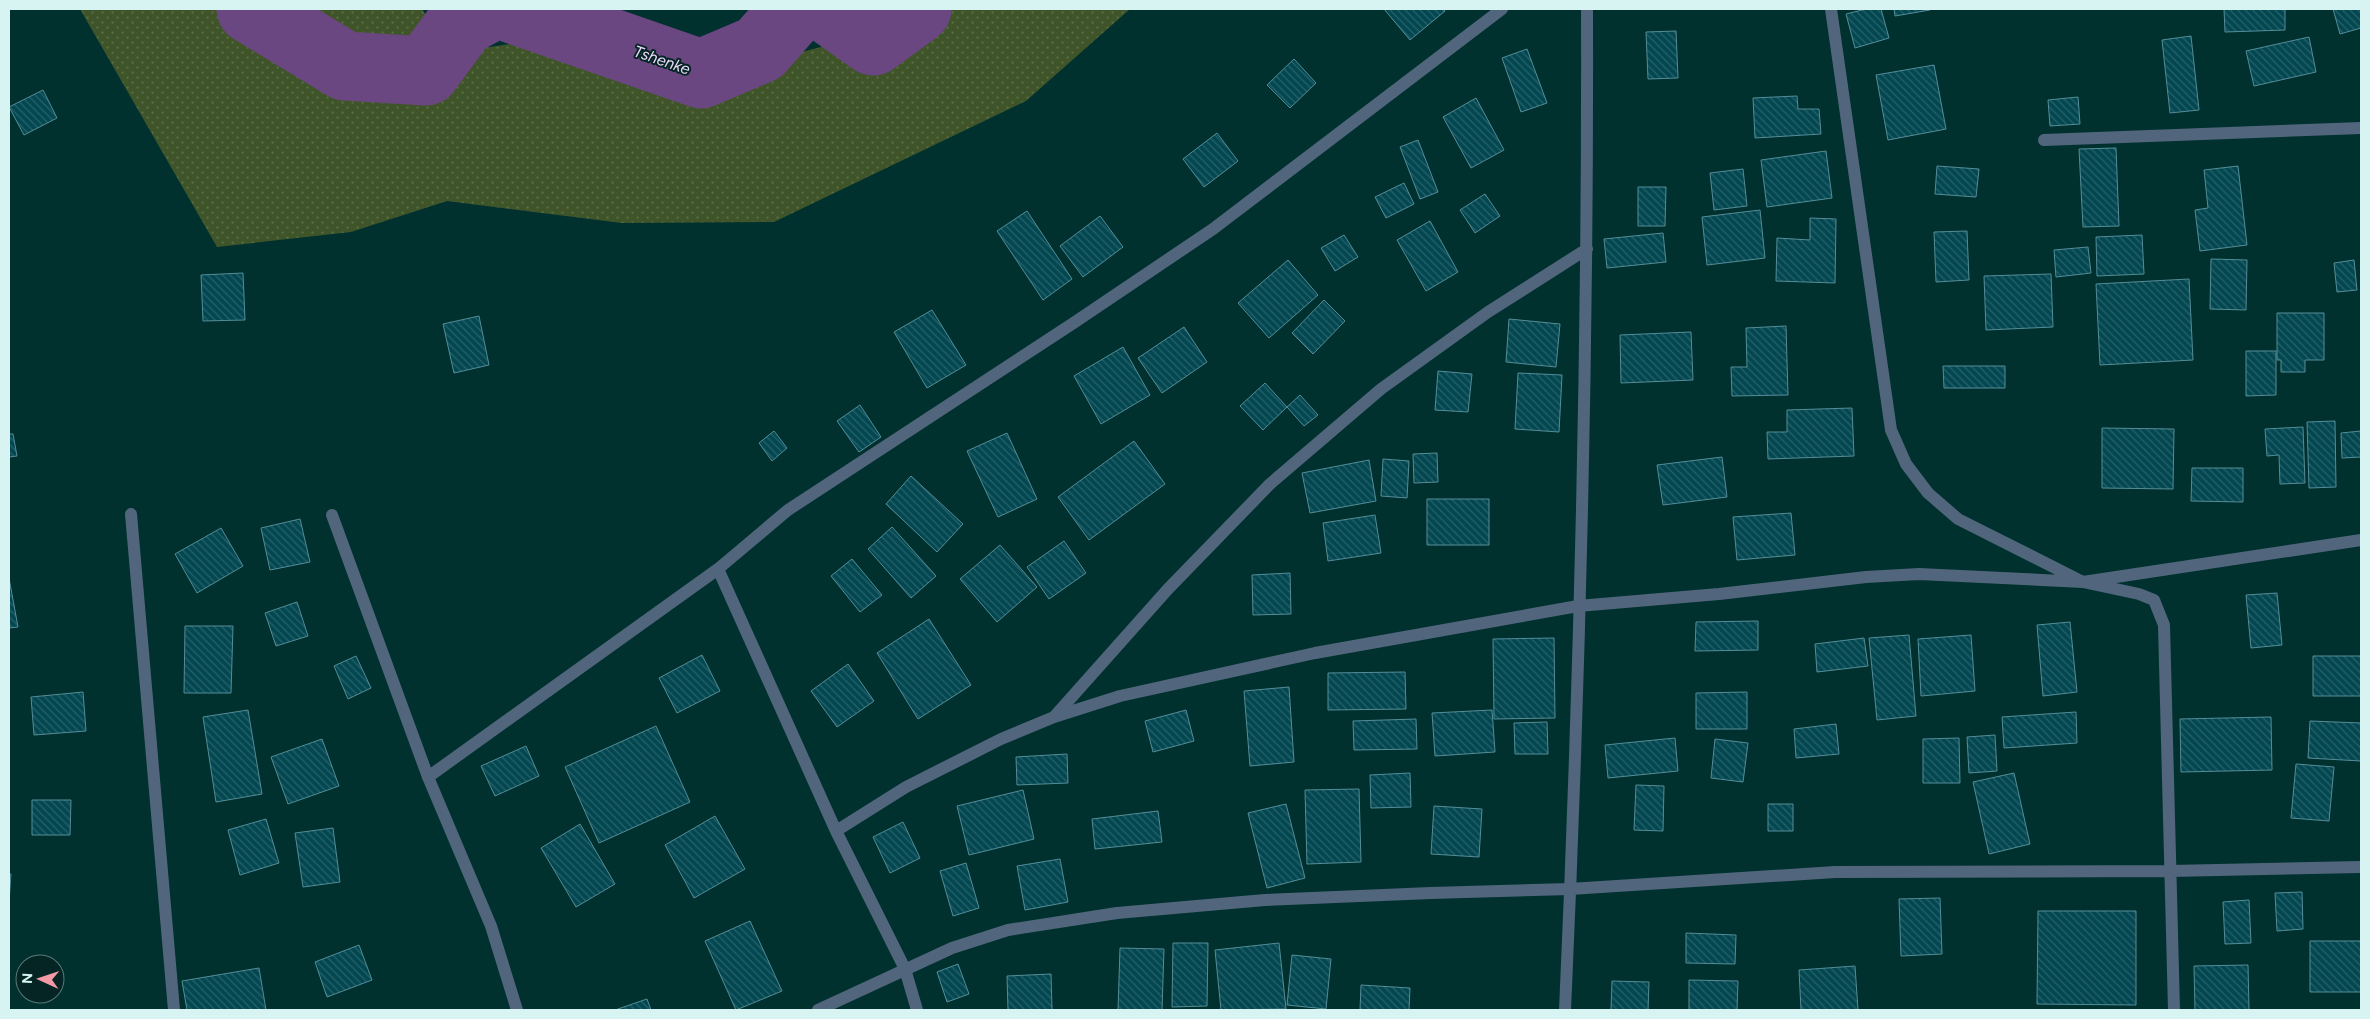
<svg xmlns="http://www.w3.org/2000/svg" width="2370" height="1019" viewBox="0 0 2370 1019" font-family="Figtree,sans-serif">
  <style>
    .grass { fill: url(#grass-dots) }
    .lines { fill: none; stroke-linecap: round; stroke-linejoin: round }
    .river { stroke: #6a4780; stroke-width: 69 }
    .building { fill: url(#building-back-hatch); stroke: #548d98 }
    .minor { stroke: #51667c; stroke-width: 12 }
    .labels { text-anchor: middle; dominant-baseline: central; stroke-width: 4; stroke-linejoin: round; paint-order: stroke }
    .water-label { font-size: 16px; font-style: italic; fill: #ecd9fb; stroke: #042524 }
  </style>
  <defs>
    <pattern id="grass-dots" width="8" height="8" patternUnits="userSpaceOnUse" patternTransform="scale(1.25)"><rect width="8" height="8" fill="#3f5529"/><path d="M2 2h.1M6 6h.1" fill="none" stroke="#5a6e48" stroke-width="1.8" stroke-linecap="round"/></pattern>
    <pattern id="building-back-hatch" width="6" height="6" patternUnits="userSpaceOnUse" patternTransform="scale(1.25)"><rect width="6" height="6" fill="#034751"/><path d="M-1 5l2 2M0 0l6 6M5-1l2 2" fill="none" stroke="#27626a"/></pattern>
  </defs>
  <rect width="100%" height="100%" fill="#00312f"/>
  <path class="grass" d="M80 9H422L450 53 583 33 655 77 751 65 821 47 874 9H1130L1026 101 774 222 622 223 447 201 351 232 217 247Z"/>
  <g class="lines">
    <path class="river" d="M251 9 345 66 426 71 462 22 486 9
      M513 9 701 74 760 49 795 9
      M828 9 873 41 917 9"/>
  </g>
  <path class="building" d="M1384 9H1443L1445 11 1410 40Z
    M1866 9H1881L1889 38 1855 48 1846 14Z
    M1894 9H1930V10L1895 16Z
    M2224 9H2285V30L2225 32Z
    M2333 9H2361V28L2340 34Z
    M1676 31 1678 78 1648 79 1646 32Z
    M2191 36 2199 110 2170 113 2162 40Z
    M2309 37 2316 72 2254 86 2246 51Z
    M1527 49 1547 103 1521 112 1502 58Z
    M1294 59 1316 83 1290 108 1267 85Z
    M1934 65 1946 129 1888 140 1876 75Z
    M43 90 57 118 24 135 9 107Z
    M1797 96 1798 109H1819L1821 134 1755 138 1753 98Z
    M2078 97 2080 124 2050 126 2048 100Z
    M1476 98 1504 150 1471 168 1443 117Z
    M1217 133 1238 161 1204 187 1183 159Z
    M1418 140 1438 192 1420 199 1400 147Z
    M2116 148 2119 226 2083 227 2079 149Z
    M1826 151 1832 198 1767 207 1761 160Z
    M1937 166 1979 169 1976 197 1935 194Z
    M2238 166 2247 245 2200 251 2195 210 2208 208 2204 170Z
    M1743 169 1747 206 1714 210 1710 173Z
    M1404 183 1414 204 1386 218 1375 197Z
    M1638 187H1666L1665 226H1638Z
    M1485 194 1500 216 1475 233 1460 210Z
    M1760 210 1765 258 1707 265 1702 217Z
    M1027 211 1072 279 1043 300 997 231Z
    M1100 216 1123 247 1083 277 1060 246Z
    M1810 218 1836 219 1835 283 1776 281 1777 238 1810 240Z
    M1430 221 1458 272 1426 291 1397 240Z
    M1967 231 1969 280 1936 282 1934 232Z
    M1663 233 1666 262 1607 268 1604 239Z
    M1344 235 1358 257 1335 271 1321 248Z
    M2142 235 2144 274 2097 276 2096 237Z
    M2088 247 2091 273 2056 277 2054 250Z
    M2211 259 2247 260 2246 310 2210 309Z
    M1288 260 1318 295 1269 338 1238 303Z
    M2354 260 2357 290 2337 292 2334 263Z
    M243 273 245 320 203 321 201 275Z
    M2051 274 2053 327 1986 330 1984 276Z
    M2189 279 2193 360 2100 365 2096 284Z
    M1324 300 1345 321 1313 354 1292 333Z
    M932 310 966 365 927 388 894 332Z
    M2277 313H2324V360H2305V372H2281V360H2277Z
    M479 316 489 365 454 373 443 324Z
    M1509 319 1560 324 1556 367 1506 362Z
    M1786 326 1788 395 1732 396 1731 367H1747L1746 328Z
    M1184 327 1207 362 1162 393 1138 358Z
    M1691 332 1693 380 1621 383 1620 335Z
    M1123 347 1150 395 1101 424 1074 376Z
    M2246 351H2276V395L2246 396Z
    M1943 366H2005V388H1944Z
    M1438 371 1472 374 1468 412 1435 410Z
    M1518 373 1562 375 1559 432 1515 429Z
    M1265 383 1287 407 1263 430 1240 406Z
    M1300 395 1318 415 1304 426 1287 407Z
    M860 405 881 437 859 452 837 421Z
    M1852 408 1854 456 1768 459 1767 432H1787V410Z
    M2335 421 2336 487 2309 488 2307 422Z
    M2303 427 2305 483 2280 484 2279 455 2267 456 2265 429Z
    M2102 428 2174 429 2173 489 2102 488Z
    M774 431 787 448 772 461 759 443Z
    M2361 431V457L2342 458 2341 433Z
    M1007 433 1037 499 998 517 967 451Z
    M9 434H13L17 456 9 457Z
    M1134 441 1165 484 1089 540 1058 497Z
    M1437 453 1438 482 1414 483 1413 454Z
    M1722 457 1727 497 1663 505 1657 465Z
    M1383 459 1409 461 1407 498 1381 496Z
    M1369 460 1376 501 1310 513 1302 473Z
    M2192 468H2243V502L2191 501Z
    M911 476 963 524 937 552 886 504Z
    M1427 499H1489V545H1427Z
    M1791 513 1795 555 1737 560 1733 517Z
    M1375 515 1381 553 1328 561 1323 523Z
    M300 519 310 562 270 570 261 528Z
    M892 527 936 576 911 598 868 549Z
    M221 528 243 566 197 593 175 554Z
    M1064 541 1086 573 1049 599 1027 567Z
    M1000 545 1037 587 997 622 960 579Z
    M852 559 882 595 860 612 831 576Z
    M1290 573 1291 614 1253 615 1252 575Z
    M9 578 18 627 9 628Z
    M2277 593 2282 645 2251 648 2246 595Z
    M297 602 308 636 276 646 265 613Z
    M929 619 971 685 918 719 877 653Z
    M1758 621V650L1695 651 1696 622Z
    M2070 622 2077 692 2043 696 2037 625Z
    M185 626H233L231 693H184Z
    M1909 635 1916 716 1877 720 1869 638Z
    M1971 635 1975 691 1921 696 1918 639Z
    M1554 638 1555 718 1494 719 1493 639Z
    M1864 638 1868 666 1817 672 1815 644Z
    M702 655 720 691 677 713 659 678Z
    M356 656 371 688 348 699 334 666Z
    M2313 656H2361V696H2313Z
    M848 664 874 701 837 727 811 691Z
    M1405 672 1406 709 1328 710V673Z
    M1289 687 1294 762 1250 766 1244 691Z
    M83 692 86 731 34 735 31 697Z
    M1747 692V729H1696V693Z
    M248 710 262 794 216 802 203 717Z
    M1186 710 1194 741 1153 752 1145 721Z
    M1492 710 1495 752 1435 756 1432 713Z
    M2076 712 2077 743 2004 748 2002 717Z
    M2271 717 2272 770 2181 772 2180 719Z
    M1416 719 1417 749 1354 750 1353 721Z
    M2310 721 2361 723V761L2308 758Z
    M1547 722 1548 754H1515L1514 723Z
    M1836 724 1839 754 1796 758 1794 729Z
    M656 726 690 802 599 843 565 767Z
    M1995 735 1997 771 1969 773 1967 737Z
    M1675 738 1678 771 1608 778 1605 745Z
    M1959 738 1960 783H1923V739Z
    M322 739 339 786 288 804 271 757Z
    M1715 739 1748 743 1743 782 1711 778Z
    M526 746 539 776 495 796 481 766Z
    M1067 754 1068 783 1017 785 1016 757Z
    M2296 764 2334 767 2329 821 2291 818Z
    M1410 773 1411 807 1371 808 1370 775Z
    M2014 773 2030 844 1989 854 1973 782Z
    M1636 785 1664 786 1663 831 1634 830Z
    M1359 789 1361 862 1307 864 1305 790Z
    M1023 790 1034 839 969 855 957 806Z
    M32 800H71L70 835H32Z
    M1286 804 1305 878 1267 888 1248 813Z
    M1768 804H1793V831H1768Z
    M1434 806 1482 809 1479 857 1431 854Z
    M1158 811 1162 842 1095 849 1092 819Z
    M715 816 745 869 694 898 665 845Z
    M266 819 279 863 240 875 228 830Z
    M903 822 920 858 890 873 873 837Z
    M580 824 615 884 576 907 541 848Z
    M333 828 340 882 303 887 295 833Z
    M1060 859 1068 902 1025 910 1017 866Z
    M966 863 979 908 953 916 940 871Z
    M9 874H11L9 902Z
    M2302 892 2303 929 2277 931 2275 893Z
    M1940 898 1942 954 1901 956 1899 899Z
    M2249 900 2251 943 2225 944 2223 902Z
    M2038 911H2136V1005L2037 1004Z
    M750 921 782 991 736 1010 705 941Z
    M1686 933 1736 935 1735 964 1686 963Z
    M2310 941H2361V992H2310Z
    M1173 943H1208L1207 1006 1172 1007Z
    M1279 943 1286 1009 1221 1010 1215 950Z
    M359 945 372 980 327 997 315 962Z
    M1120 948 1164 949 1162 1010H1118Z
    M1292 955 1331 959 1326 1009 1287 1005Z
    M958 964 969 994 947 1002 937 972Z
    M2248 965 2249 1010H2195L2194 966Z
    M1855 966 1858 1010H1801L1799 970Z
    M259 968 266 1010H187L182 981Z
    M1051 974 1052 1010H1008L1007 976Z
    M1689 980 1738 981 1737 1010H1689Z
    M1612 981 1649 982 1648 1010H1611Z
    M1361 985 1410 988 1409 1010H1360Z
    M647 999 651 1010H615Z"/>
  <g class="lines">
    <path class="minor" d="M1831 9 1891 430 1906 464 1928 493 1958 519 2083 582 2139 594 2154 600 2164 625 2174 1010
      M2044 140 2361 128
      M131 514 174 1010
      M332 515 428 777 491 926 517 1010
      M718 569 836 831 905 969 917 1010
      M1054 717 1168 589 1270 484 1381 389 1488 312 1587 249
      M428 777 718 569 788 510 1075 322 1213 229 1502 9
      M836 831 906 787 1001 739 1054 717 1120 696 1315 653 1578 606 1719 594 1866 577 1919 574 2083 582 2361 540
      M818 1010 952 948 1008 930 1117 913 1265 900 1431 893 1570 889 1835 872 2171 871 2361 867
      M1565 1010C1580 677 1588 343 1587 9"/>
  </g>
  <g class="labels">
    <g class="water-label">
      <text transform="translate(662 60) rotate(19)">Tshenke</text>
    </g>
  </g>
  <rect width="2370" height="1019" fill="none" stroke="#d7f4f2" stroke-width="20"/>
  <g transform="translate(40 979) rotate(273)"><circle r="24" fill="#042524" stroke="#587876"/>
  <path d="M0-4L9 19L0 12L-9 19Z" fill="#f49aa6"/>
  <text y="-8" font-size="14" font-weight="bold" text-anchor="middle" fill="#d7f4f2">N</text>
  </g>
</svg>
